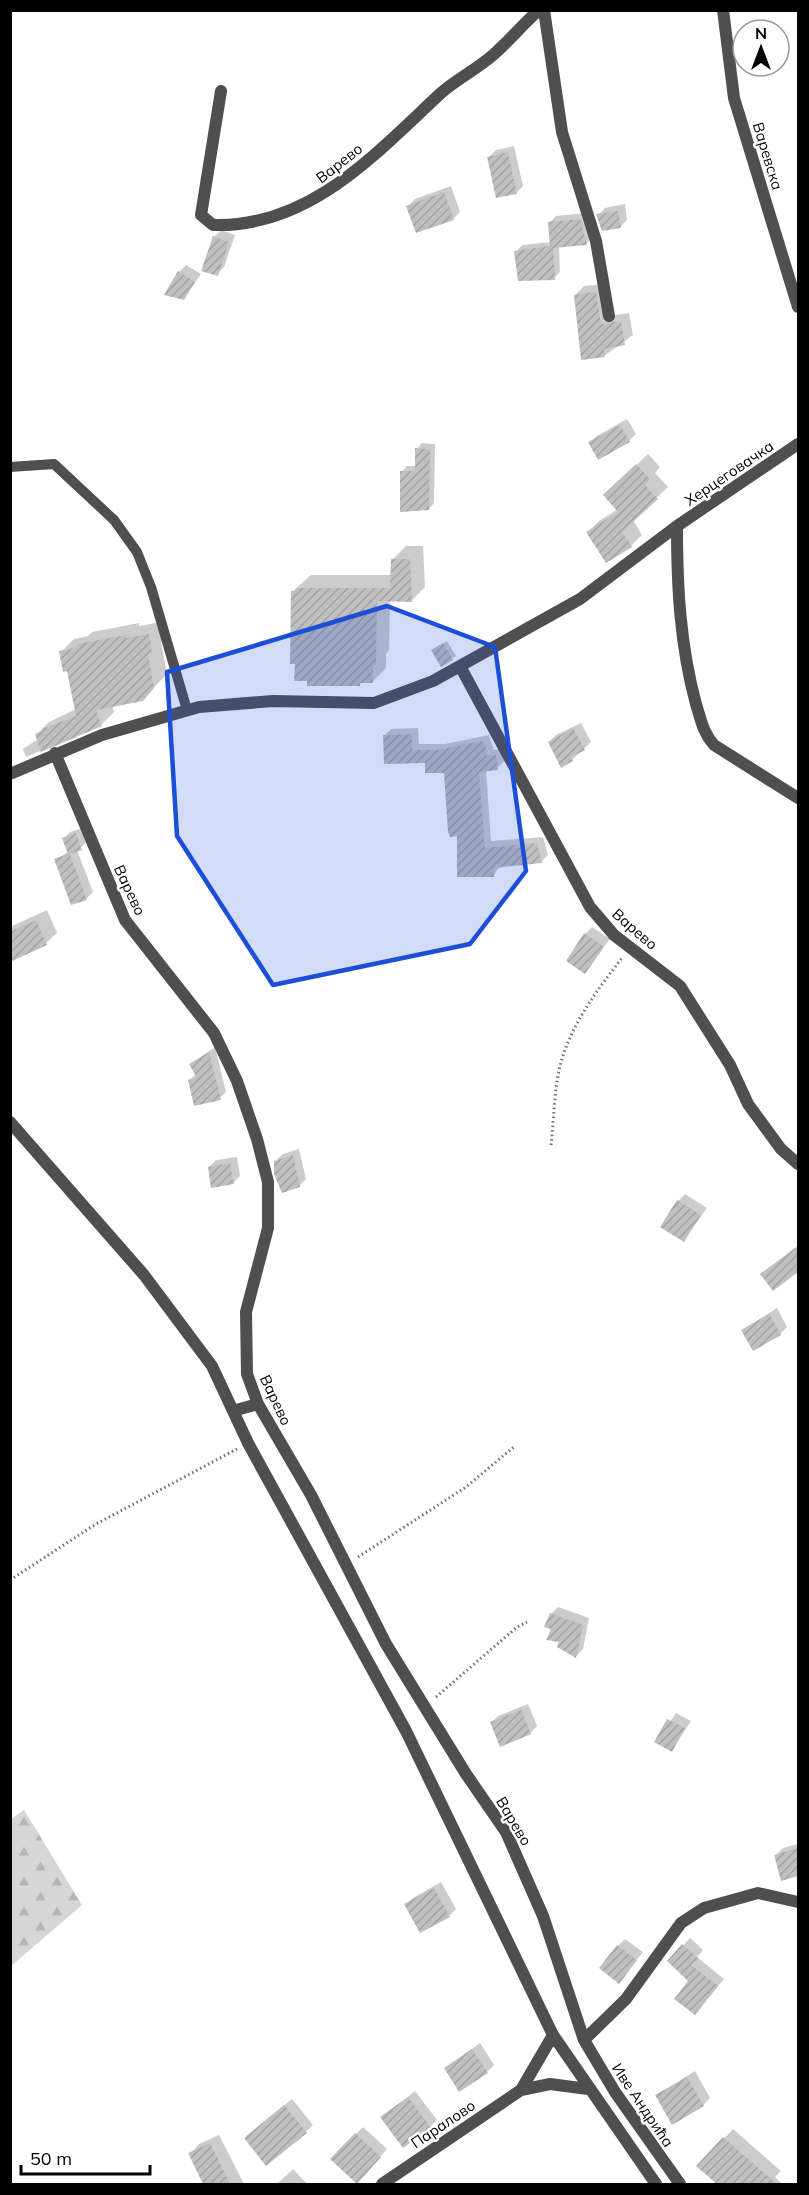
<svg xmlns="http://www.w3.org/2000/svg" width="809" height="2195" viewBox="0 0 809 2195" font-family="Mulish,sans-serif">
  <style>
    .forest { fill: url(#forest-firs) }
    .shadow { fill: #0003 }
    .building { fill: url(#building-hatch) }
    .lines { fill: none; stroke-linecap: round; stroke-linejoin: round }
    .path { stroke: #717171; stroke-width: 3; stroke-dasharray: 1.5 3; stroke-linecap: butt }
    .lane { stroke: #4f4f4f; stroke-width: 10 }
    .street { stroke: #4f4f4f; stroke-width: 12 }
    .marked { fill: #1d4ed8; fill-opacity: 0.2; stroke: #1d4ed8; stroke-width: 4.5; stroke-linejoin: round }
    .labels { text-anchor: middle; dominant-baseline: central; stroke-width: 5; stroke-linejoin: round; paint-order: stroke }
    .street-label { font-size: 15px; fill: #000; stroke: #fff }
  </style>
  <defs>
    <pattern id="forest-firs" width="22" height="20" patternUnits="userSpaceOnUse" patternTransform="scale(1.5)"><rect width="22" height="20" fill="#d6d6d6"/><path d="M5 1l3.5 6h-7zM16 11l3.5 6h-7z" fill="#b6b6b6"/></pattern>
    <pattern id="building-hatch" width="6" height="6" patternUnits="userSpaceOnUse" patternTransform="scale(1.5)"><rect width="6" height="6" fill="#bfbfbf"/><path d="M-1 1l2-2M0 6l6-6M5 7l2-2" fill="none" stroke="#a2a2a2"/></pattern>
  </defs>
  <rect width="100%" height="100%" fill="#fff"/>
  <path class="forest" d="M24 1810 82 1905 11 1966V1819Z"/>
  <path class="shadow" d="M514 146 523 186 516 193 489 157 496 150Z
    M451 186 460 212 453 219 408 206 415 199Z
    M625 204 627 220 620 227 598 215 605 208Z
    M586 213 593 237 587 243 559 246 560 272 554 278 516 252 522 245 551 242 549 223 556 216Z
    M221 230 235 235 224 267 217 274 214 237Z
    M186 265 201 274 183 299 179 272Z
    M605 284 609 316 629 313 633 335 604 356 575 295 584 286Z
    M627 419 636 434 629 441 590 443 597 436Z
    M422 443 435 444 434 503 429 509 402 472 407 466H416L417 449Z
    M648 454 660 467 655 473 668 487 633 520 642 535 631 546 588 532 599 521 618 509 616 484Z
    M406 546H423L425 587 412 600H390L389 650 386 654V668L372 682H362L359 685 292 592 311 575H392L393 559Z
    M161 622 164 639 161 642 167 674 142 700 112 706 114 712 101 725 26 757 23 749 38 739 36 735 49 722 76 709 69 669 61 652 74 639 88 636 92 632 139 623V626Z
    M447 641 456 656 442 665 436 648Z
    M581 723 591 742 572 760 549 742 556 735Z
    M418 728 419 744H445L489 735 494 750 502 749 504 761 497 768 486 770 491 841 543 837 548 855 541 862 500 866 493 876 458 834 449 832 445 771 384 736 391 729Z
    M83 828 87 842 77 850 93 892 87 898 72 904 56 860 69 851 64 838 70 832Z
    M47 910 57 933 46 943 10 960V927Z
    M592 927 610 939 585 972V934Z
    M215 1047 226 1092 220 1098 189 1080 197 1073 191 1064Z
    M299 1149 306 1179 299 1186 275 1161 283 1154Z
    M237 1157 240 1176 233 1183 209 1167 216 1160Z
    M685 1194 707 1208 684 1240 678 1201Z
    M777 1308 787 1327 780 1334 743 1330Z
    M558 1607 589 1618 583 1649 576 1656 561 1641 553 1628 551 1614Z
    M528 1704 537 1726 530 1733 491 1723 498 1716Z
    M676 1713 691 1721 672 1750 657 1742Z
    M798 1844V1875L782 1879 776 1855 783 1848Z
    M441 1882 456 1909 449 1916 406 1905 413 1898Z
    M690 1938 703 1950 697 1957 724 1979 695 2013 690 1981 669 1961Z
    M625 1939 643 1952 619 1982 618 1946Z
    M480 2043 494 2065 487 2072 446 2068Z
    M695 2071 710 2098 703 2105 657 2095Z
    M415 2091 437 2120 430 2127 382 2117Z
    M292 2099 313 2125 306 2132H253Z
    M363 2127 387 2149 364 2175 356 2134Z
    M733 2129 781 2171 775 2177 782 2184H719L699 2166Z
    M219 2135 244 2184H205L190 2154 199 2144Z
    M293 2169 307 2184H277Z"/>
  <path class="building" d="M508 152 517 194 496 198 487 157Z
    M444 192 454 220 416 233 406 206Z
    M618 211 621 228 602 231 596 214Z
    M580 219 587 245 553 248 555 280 518 281 514 251 550 246 548 222Z
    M213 236 229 242 218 276 201 271Z
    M178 271 195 282 184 300 164 295Z
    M596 292 601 324 621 321 625 345 604 349 605 357 581 360 574 295Z
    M620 425 630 442 598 460 588 442Z
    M415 448 430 449 429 510 400 512V471H415Z
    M636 464 650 479 645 485 658 499 622 532 632 547 606 563 586 532 618 512 603 495Z
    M391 559H410L412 602 377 601 376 665H373V683H360V686H307V681H294L295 664H290L291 591H296V588H390Z
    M149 634 152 653 148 654 154 688 143 701 96 710 102 726 41 752 35 734 43 731 42 729 76 716 67 671 63 672 59 651 78 647 77 644 126 635V638Z
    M443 643 453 660 441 667 431 650Z
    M573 728 585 750 571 757 573 761 561 768 548 742Z
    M412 734V750H437L482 741 485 744 487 756 496 755 498 770 479 772 485 848 537 843 542 863 494 868V877H457V836L450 837 448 832 444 773H425V763L384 764 383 735Z
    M76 833 82 850 70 854 87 900 71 905 54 859 68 854 62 838Z
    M36 920 47 945 10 962V932Z
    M584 933 604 947 585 974 566 961Z
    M209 1052 221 1100 194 1106 188 1080 197 1078 189 1064Z
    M293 1155 300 1187 282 1193 274 1174V1161Z
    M230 1163 234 1184 211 1188 208 1167Z
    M677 1200 701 1215 684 1242 660 1227Z
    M798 1246V1272L773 1291 760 1274Z
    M769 1314 781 1335 753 1351 741 1330Z
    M550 1613 583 1625 576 1658 557 1647 559 1642 546 1640 551 1629 544 1627Z
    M521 1710 531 1734 500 1747 490 1722Z
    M667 1719 685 1728 672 1752 654 1742Z
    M798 1848V1876L781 1881 774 1855Z
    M434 1888 450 1917 420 1933 404 1904Z
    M682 1944 698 1958 691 1965 718 1986 695 2015 674 1999 688 1981 667 1961Z
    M617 1945 637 1960 619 1984 599 1968Z
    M472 2049 488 2073 459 2092 444 2068Z
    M687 2077 704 2106 672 2125 655 2095Z
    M408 2097 431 2128 403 2148 380 2117Z
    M284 2105 307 2133 266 2166 244 2138Z
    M355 2133 381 2157 357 2184 330 2159Z
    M723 2137 735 2148 777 2184H717L696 2166Z
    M210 2143 230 2184H203L188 2153Z"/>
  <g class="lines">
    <path class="path" d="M551 1145C554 1119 554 1091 560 1066 570 1026 597 990 622 958
      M358 1557 466 1487 515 1446
      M10 1580 96 1524 237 1449
      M436 1697 517 1627 527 1622"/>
    <path class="lane" d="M10 467 54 464 114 520 137 552 151 587 187 710"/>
    <path class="street" d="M544 10 562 132 596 241 609 316
      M723 10 734 98 798 307
      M221 91 201 215 213 225C310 228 376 153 441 93 457 79 477 69 493 55 509 41 523 24 539 10
      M677 526C677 587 680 645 696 704 701 720 703 733 714 745L798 798
      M460 666 590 907 614 935 680 986 730 1065 748 1104 781 1149 798 1164
      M55 753 125 920 214 1033 237 1081 257 1139 268 1182V1228L246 1312 247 1374 258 1404 311 1495 386 1644 466 1774 506 1832 543 1916 584 2040 615 2092 680 2184
      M10 774 102 735 199 707 273 701 374 703 433 681 580 599 677 526 798 444
      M10 1122 144 1275 212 1366 248 1443 406 1731 553 2035 656 2184
      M233 1411 258 1404
      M584 2040 626 1999 681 1923 704 1908 758 1893 798 1902
      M521 2090 553 2035
      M382 2184 521 2090 550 2084 588 2089"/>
  </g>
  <path class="marked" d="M387 606 495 647 526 871 470 944 273 985 177 836 167 672Z"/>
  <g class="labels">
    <g class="street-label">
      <text transform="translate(768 156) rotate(73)">Варевска</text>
      <text transform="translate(339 163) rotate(-38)">Варево</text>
      <text transform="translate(729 473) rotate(-34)">Херцеговачка</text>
      <text transform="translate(130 890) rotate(65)">Варево</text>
      <text transform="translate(635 929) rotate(41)">Варево</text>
      <text transform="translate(276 1400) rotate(65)">Варево</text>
      <text transform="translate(514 1821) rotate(59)">Варево</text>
      <text transform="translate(643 2105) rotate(56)">Иве Андрића</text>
      <text transform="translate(443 2124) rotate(-34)">Паралово</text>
    </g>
  </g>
  <rect width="809" height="2195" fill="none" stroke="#000000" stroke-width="24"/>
  <g transform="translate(761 48)"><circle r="28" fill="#ffffff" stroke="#999999" stroke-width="1.5"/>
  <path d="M0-4.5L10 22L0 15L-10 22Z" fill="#000000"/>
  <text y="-9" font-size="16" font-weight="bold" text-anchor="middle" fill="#000000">N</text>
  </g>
  <path d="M21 2165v9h129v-9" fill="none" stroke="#000000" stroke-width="3"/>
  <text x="30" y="2165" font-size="18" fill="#000000" stroke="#ffffff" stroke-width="4.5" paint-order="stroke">50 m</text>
</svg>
